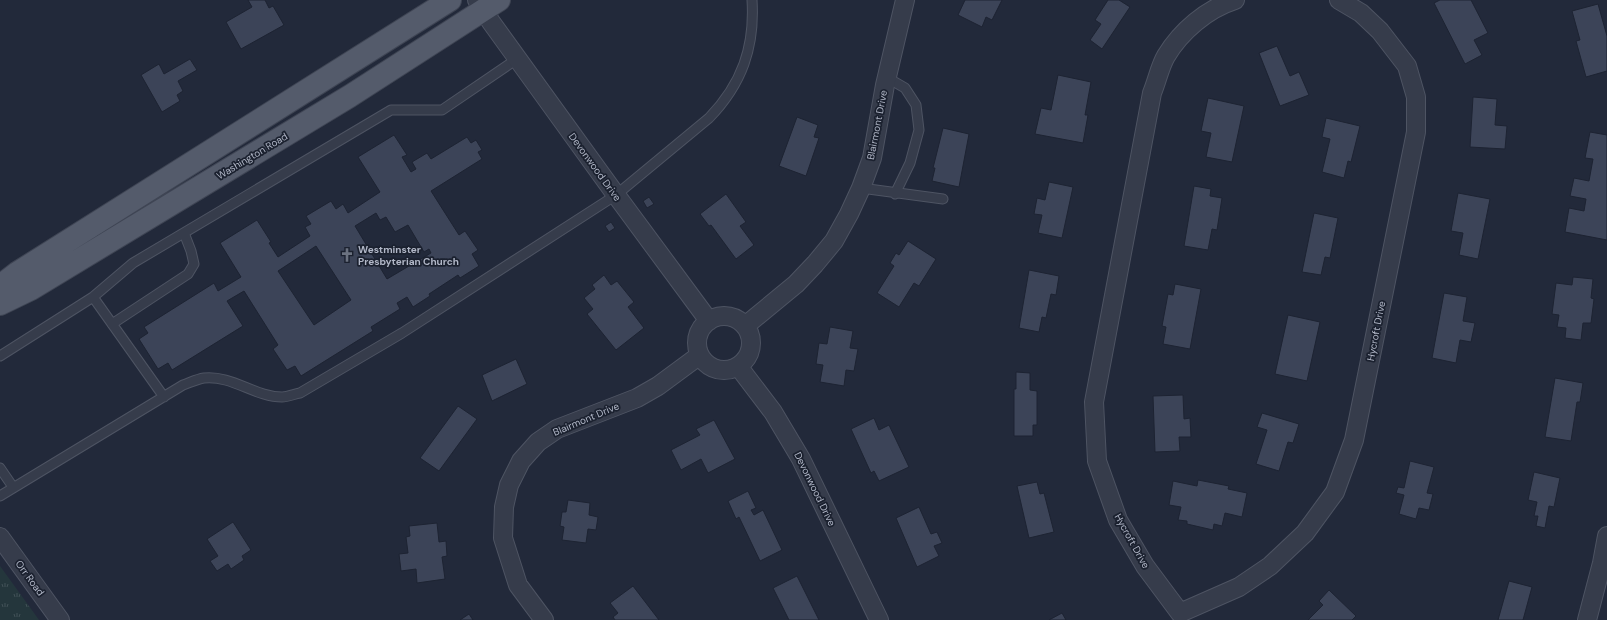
<svg xmlns="http://www.w3.org/2000/svg" width="1607" height="620" viewBox="0 0 1607 620" font-family="'DM Sans',sans-serif">
  <style>
    .park { fill: url(#park-tufts) }
    .building { fill: #3c4458; stroke: #1d2332; fill-rule: evenodd }
    .lines { fill: none; stroke-linecap: round; stroke-linejoin: round }
    .service-casing { stroke: #4e5463; stroke-width: 11 }
    .minor-casing { stroke: #4e5463; stroke-width: 20 }
    .primary-casing { stroke: #3f4554; stroke-width: 24 }
    .service { stroke: #363c4b; stroke-width: 9 }
    .minor { stroke: #363c4b; stroke-width: 18 }
    .primary { stroke: #545b6b; stroke-width: 22 }
    .labels { text-anchor: middle; dominant-baseline: central; stroke-width: 3.5; stroke-linejoin: round; paint-order: stroke }
    .street-label { font-size: 10px; fill: #b1b7c7; stroke: #1b212f }
    .poi-label { font-size: 10px; font-weight: bold; fill: #b1b7c7; stroke: #1b212f; text-anchor: start }
  </style>
  <defs>
    <pattern id="park-tufts" width="24" height="20" patternUnits="userSpaceOnUse"><rect width="24" height="20" fill="#24363c"/><path d="M3 7l-1-3M5 7V3M7 7l1-3M15 17l-1-3M17 17v-4M19 17l1-3" fill="none" stroke="#415157"/></pattern>
  </defs>
  <rect width="100%" height="100%" fill="#22293a"/>
  <path class="park" d="M0 566 39 620H0Z"/>
  <path class="building" d="M248 0H265L269 8 273 6 284 25 241 49 226 22 252 7Z
    M965 0H1002L992 20 986 17 982 27 958 15Z
    M1108 0H1119L1130 7 1102 49 1090 40 1101 24 1095 20Z
    M1440 0H1471L1488 33 1474 40 1482 55 1465 64 1434 3Z
    M1598 4 1607 36V71L1586 77 1576 41 1580 40 1572 11Z
    M1277 46 1290 76 1299 72 1309 95 1280 106 1259 53Z
    M190 59 197 70 178 81 183 91 177 95 180 101 162 112 141 75 159 64 164 74Z
    M1058 75 1091 82 1085 115H1088L1083 143 1035 134 1041 108 1051 110Z
    M1473 97 1497 99 1495 125 1507 126 1505 149 1470 147Z
    M1208 98 1244 106 1232 162 1206 157 1211 133 1201 131Z
    M797 117 818 125 814 137 819 138 806 176 779 166Z
    M1326 118 1360 126 1351 162 1348 161 1344 178 1322 172 1330 139 1322 137Z
    M943 128 969 134 959 187 932 181 935 168H933Z
    M1590 132 1607 135V240L1565 232 1569 208 1584 211 1586 199 1570 196 1574 178 1589 181 1593 159 1585 158Z
    M394 135 407 155 402 157 411 172 416 169 412 162 427 153 431 159 467 137 471 143 476 140 482 150 478 152 482 159 431 191 459 235 465 231 478 250 472 254 479 266 460 278 458 275 429 294 430 296 413 307 407 297 397 303 400 309 371 327 373 331 301 376 295 366 287 370 273 349 278 345 244 291 227 301 243 326 172 370 168 363 158 369 139 339 148 333 144 327 214 283 218 291 241 277 220 243 257 220 271 242 269 243 278 257 310 236 305 227 311 224 306 216 331 201 336 209 343 204 348 213 380 192 358 157ZM376 213 380 220 386 217 395 232 408 225 424 252 429 249 431 253 387 279 355 226ZM316 246 351 300 314 325 278 271Z
    M1049 182 1073 187 1062 238 1038 233 1042 215 1034 214 1037 198 1045 200Z
    M1194 186 1211 189 1210 196 1222 198 1217 230 1212 229 1208 250 1184 246Z
    M1458 193 1490 199 1478 259 1459 255 1463 233 1451 231Z
    M726 194 746 222 740 226 754 245 736 259 711 225 709 226 700 214Z
    M649 197 654 204 647 208 643 201Z
    M1314 213 1338 218 1330 258 1325 257 1321 275 1302 272Z
    M611 222 615 228 609 232 605 226Z
    M908 241 936 259 919 286 914 283 899 307 877 293 894 266 890 263 896 253 899 255Z
    M1029 270 1059 276 1056 295 1051 294 1046 318 1042 317 1039 332 1019 328Z
    M604 275 611 285 617 281 634 302 628 307 644 328 616 350 587 314 593 309 584 298 595 289 592 285Z
    M1573 277 1593 279 1591 298 1594 299 1591 323H1583L1581 340 1565 338 1566 328 1557 327 1559 315 1552 314 1556 283 1572 285Z
    M1175 284 1201 289 1190 349 1163 344 1166 327 1162 326 1168 294 1173 295Z
    M1444 293 1467 297 1463 321 1475 323 1471 342 1460 340 1456 363 1432 358Z
    M1288 315 1320 322 1307 381 1275 374Z
    M830 327 853 331 850 348 858 349 854 371 846 370 844 386 820 382 823 365 816 364 819 343 827 344Z
    M516 359 527 384 492 401 482 375Z
    M1016 372 1030 373V390L1037 391V425H1033V436H1014V389H1016Z
    M1555 378 1583 383 1580 402H1577L1571 441 1545 437Z
    M1183 395 1184 419 1190 418 1191 437H1179L1180 451 1155 452 1153 396Z
    M458 406 477 419 439 471 420 458Z
    M1262 413 1299 424 1293 443 1288 442 1279 471 1256 464 1267 430 1257 427Z
    M874 418 879 430 889 425 909 467 879 481 874 471 871 473 851 429Z
    M714 420 735 459 708 473 701 459 681 470 671 450 700 435 696 429Z
    M1410 461 1434 467 1427 493 1433 494 1429 510 1419 508 1416 519 1399 514 1404 495 1396 493 1398 487 1404 488Z
    M1534 472 1560 478 1554 507 1549 506 1545 528 1536 526 1538 516H1534L1537 502 1528 500Z
    M1198 480 1229 486 1228 489 1247 493 1242 517 1225 513 1222 526 1214 524 1213 530 1187 524V521L1178 520 1181 507 1169 505 1173 481 1197 486Z
    M1037 482 1040 494 1044 493 1054 532 1029 538 1017 486Z
    M748 491 756 508 751 510 754 515 763 510 782 550 760 561 739 517 736 519 728 501Z
    M568 500 590 503 589 515 598 517 596 530 588 529 586 543 562 540 564 527 560 526 562 512H566Z
    M919 507 931 534 937 532 942 543 934 546 939 556 917 567 896 518Z
    M233 522 251 550 242 556 244 560 231 569 228 564 217 571 210 561 218 556 207 539Z
    M437 523 439 542 446 541 447 556 442 557 445 579 417 583 416 569 401 571 399 554 408 553 406 537 410 536 409 526Z
    M797 576 819 620H789L773 588Z
    M1509 581 1532 587 1523 620H1498Z
    M633 586 659 620H615L613 617 618 613 610 603Z
    M1329 590 1356 616 1352 620H1308L1323 605 1319 601Z
    M1062 613 1066 620H1049Z
    M469 614 473 620H460Z"/>
  <g class="lines">
    <defs>
      <path id="service" d="M886 77 905 88 916 105 919 130 910 163 895 194
        M861 188 943 199
        M93 297 164 397
        M112 324 188 274 194 264 191 251 184 233
        M0 356 93 297 133 263 391 110H442L517 59
        M0 468 13 487
        M0 496 183 385C189 383 197 379 204 378 232 375 255 397 282 397 288 397 294 394 300 393L402 333 616 195 709 118C742 84 755 47 752 0"/>
      <path id="minor" d="M477 0 491 22 616 195 709 321
        M1235 0C1207 9 1181 31 1166 56 1160 66 1157 81 1152 93L1094 402 1097 461 1118 520 1145 566 1180 613 1239 587 1270 566 1305 533 1335 492 1354 440 1416 132V97L1407 66 1380 31 1361 13 1339 0
        M697 343a27 27 0 1 1 54 0a27 27 0 1 1-54 0Z
        M745 326 796 284 815 264 834 241 849 214 861 188 872 158 885 85 905 0
        M738 366 773 412 801 459 879 620
        M0 537 60 620
        M544 620 518 585 503 538 504 507 509 485 521 461 538 442 557 429 637 398 658 386 700 355
        M1587 620 1602 563 1607 536"/>
      <path id="primary" d="M0 286 17 273 450 0
        M0 304 31 289 350 96 499 0"/>
    </defs>
    <use href="#service" class="service-casing"/>
    <use href="#minor" class="minor-casing"/>
    <use href="#primary" class="primary-casing"/>
    <use href="#service" class="service"/>
    <use href="#minor" class="minor"/>
    <use href="#primary" class="primary"/>
  </g>
  <defs>
    <symbol id="church-bare" viewBox="-9 -9 18 18"><path d="M-1.2-6h2.4v3.5h3.3v2.4h-3.3V6h-2.4V-.1h-3.3v-2.4h3.3Z" fill="#6b7280" stroke="#1b212f" stroke-width="2.5" paint-order="stroke"/></symbol>
  </defs>
  <g fill-rule="evenodd">
    <use href="#church-bare" x="337" y="245" width="20" height="20"/>
  </g>
  <g class="labels">
    <g class="street-label">
      <text transform="translate(877 125) rotate(-79)">Blairmont Drive</text>
      <text transform="translate(252 156) rotate(-31)">Washington Road</text>
      <text transform="translate(595 167) rotate(54)">Devonwood Drive</text>
      <text transform="translate(1376 331) rotate(-79)">Hycroft Drive</text>
      <text transform="translate(586 419) rotate(-23)">Blairmont Drive</text>
      <text transform="translate(815 489) rotate(64)">Devonwood Drive</text>
      <text transform="translate(1132 541) rotate(61)">Hycroft Drive</text>
      <text transform="translate(30 578) rotate(54)">Orr Road</text>
    </g>
    <g class="poi-label">
      <text x="358" y="249">Westminster<tspan x="358" dy="12">Presbyterian Church</tspan></text>
    </g>
  </g>
</svg>
